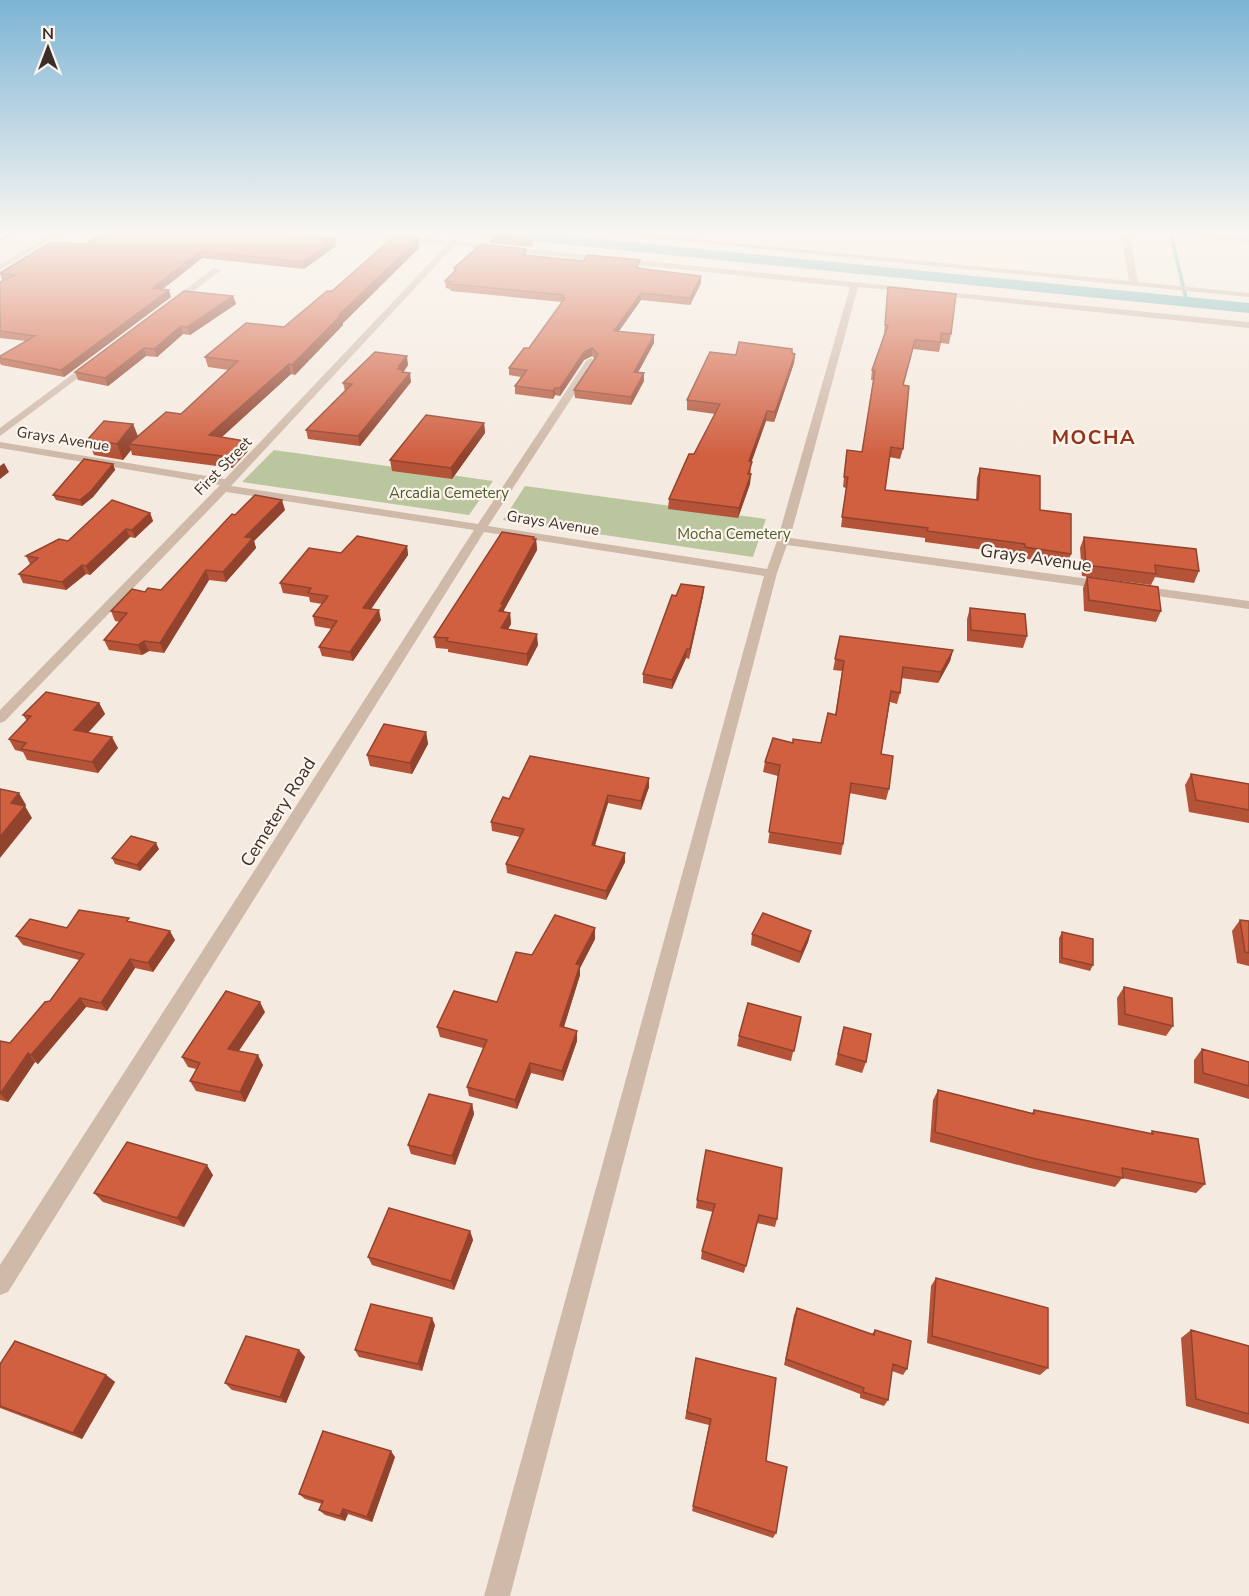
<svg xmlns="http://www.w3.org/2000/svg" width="1249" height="1596" viewBox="0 0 1249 1596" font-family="'Nunito Sans',sans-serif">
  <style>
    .green { fill: #bac69d }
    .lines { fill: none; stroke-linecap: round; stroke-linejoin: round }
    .stream { fill: #7bb5b6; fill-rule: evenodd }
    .canal { fill: #7bb5b6; fill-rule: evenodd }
    .minor { fill: #cfb9a9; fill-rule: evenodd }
    .wall { fill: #b45338 }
    .shaded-wall { fill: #92432e }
    .building { fill: #d16041; stroke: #92432e; stroke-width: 1.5 }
    .labels { text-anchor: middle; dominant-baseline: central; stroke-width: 4.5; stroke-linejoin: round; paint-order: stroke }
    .far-street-label { font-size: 15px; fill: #3c2f2a; stroke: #fcf4ed }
    .far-park-label { font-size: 15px; fill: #4c5d2b; stroke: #fcf4ed }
    .street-label { font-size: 18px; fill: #3c2f2a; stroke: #fcf4ed }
    .far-district-label { font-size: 20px; font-weight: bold; letter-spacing: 1.5px; fill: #93331a; stroke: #fcf4ed }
  </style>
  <rect width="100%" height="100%" fill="#f5eadf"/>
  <path class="green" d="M274 450 493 481 469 515 242 482Z
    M525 486 766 519 753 557 503 520Z"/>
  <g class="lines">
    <path class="stream" d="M13 231H19L0 242V239Z
      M1168 231H1172L1189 303 1185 302Z"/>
    <path class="canal" d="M463 231H518L1249 303V313L470 235Z"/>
    <path class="minor" d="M56 231H65L0 270V265Z
      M322 231H351L450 241 459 231H467L458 242 912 288V292H909L858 287 790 538 1104 581 1110 585 1104 589 787 545 777 573 510 1596H484L764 576 484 532 8 1292 0 1295V1265L474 530 226 492 5 721 0 723V710L220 485 0 448V442L225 479 446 246ZM454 246 850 287 777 541 767 569 488 526 596 361 591 358 586 361 478 524 231 486Z
      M580 231H611L1129 281 1121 231H1129L1138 282 1249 293V297Z
      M1140 231H1171L1249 239V243Z
      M214 268 221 270 177 304H171V300Z
      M936 291 1249 322V328L933 295V291Z
      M89 362 97 364 0 436V428Z
      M1140 586 1249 601V609L1136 593V587Z"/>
  </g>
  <path class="wall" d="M490 238 533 240V244L531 247 490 243Z
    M86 244 336 246 304 269 202 258 163 289 171 297 64 377 1 365 0 363V356L26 341 0 338V282L2 281 0 273Z
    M419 248 343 323V325L295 375 291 374 222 437 245 441 248 451 232 468 132 455 131 450 123 460 94 455 88 439 133 424 138 436 181 414 229 370 208 367 205 357 284 327 332 291Z
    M526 249V255L640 267 639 269 701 276V283L690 305 641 300 619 331 654 335V343L638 372 644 373V381L631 405 575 398 574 390 595 359 592 356 584 360 560 396 555 395 553 399 515 394V386L521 377 509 375V368L529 348 562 302 451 291 450 289 446 288 445 281 454 272V268Z
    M888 287 951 334 949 344 941 343 939 352 913 349 903 385V449L900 459 889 457 885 490 976 500 977 478 980 468 1040 510 1071 554 1067 565 1021 558V555L925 542V538L841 527 846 488 843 487 847 450 862 452 873 380H871L872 370 884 335 887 297Z
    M233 296 236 304 190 335 183 334 157 357 146 356 108 386 78 380 75 372Z
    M795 354 794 363 774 422 766 421 751 462 750 484 738 518 668 509 669 499 694 454 715 414 687 410V400L736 355Z
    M408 365 404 371V373L411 382 360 446 308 439 306 430 345 391 343 383Z
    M484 423 485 433 452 479 392 471 390 460Z
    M113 464 115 470 93 497 82 506 56 500 53 495Z
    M285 510 254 541 256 548 226 582 209 580 164 653 149 651 142 655 109 650 104 640 120 622 115 621 111 611 145 592 161 590 235 515Z
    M150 513 153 521 135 538 130 537 90 575 86 574 66 590 23 583 19 574 30 564 26 556Z
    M1084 537 1199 571 1194 583 1155 577 1151 585 1082 576 1080 548Z
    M534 539H536L537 550 504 610V612L510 613 511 624 508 629 538 645 527 666 448 652V649L436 648 434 637Z
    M407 546 408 555 371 609 381 620 353 661 322 656 319 647 332 629 315 626 313 616 322 604 310 602 309 597 283 593 280 583 341 553Z
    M1087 577 1161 611 1156 622 1084 611 1083 588Z
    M704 587 703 596 689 659 686 658 672 689 643 683V674L676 596Z
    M970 608 1027 636 1023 648 967 641V619Z
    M840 636 953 650 950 661 938 683 901 678 900 693 897 704 890 702 881 754 889 789 886 800 849 793 843 844 841 855 768 843 778 776 763 772 765 762 821 743 835 715 842 671 833 670Z
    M99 703 105 714 88 733 118 748 98 773 27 760 23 752 15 750 9 739 27 721 23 715Z
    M426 732 428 744 412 774 370 766 367 755Z
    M1191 774 1249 784V823L1189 812 1185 785Z
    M649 778V787L641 810 608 803 595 846 625 862 606 900 507 873 506 864 520 837 492 831 491 822 509 799Z
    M159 849 140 871 115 864 112 858Z
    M1240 920 1249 921V966L1237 963 1232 931Z
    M132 923 175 940 153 972 135 968 107 1011 86 1007 38 1064 35 1062 8 1102 0 1100V1041L10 1043 50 1001 79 960 23 945 16 936 67 928Z
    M595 928V939L580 968V975L564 1027 577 1031V1041L563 1081 531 1073 517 1109 469 1096 467 1087 483 1048 440 1037 437 1027 497 1002Z
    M811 931 808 942 799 963 751 945 752 934Z
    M1062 932 1093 965 1090 971 1059 963V938Z
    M1124 987 1173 1026 1166 1036 1118 1025 1117 998Z
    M265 1012 239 1051 263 1065 245 1102 196 1091 190 1081 196 1069 188 1067 182 1057Z
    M801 1017 791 1061 737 1046 739 1036Z
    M844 1027 866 1062 862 1073 835 1065Z
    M1202 1049 1249 1062V1099L1194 1083V1060Z
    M938 1090 1032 1113 1034 1110 1150 1134 1152 1131 1205 1184 1196 1193 1122 1178 1115 1187 1030 1168 930 1142 933 1100Z
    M472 1104 474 1114 455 1165 411 1154 408 1145Z
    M213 1175 184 1227 103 1202 94 1193Z
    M697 1200 777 1219 775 1227 757 1223 744 1273 701 1259 702 1251 713 1212 696 1208Z
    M470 1231 473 1240 454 1290 372 1265 368 1257Z
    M936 1278 1048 1368 1040 1375 927 1343 931 1286Z
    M797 1308 872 1334 875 1330 907 1369 903 1375 892 1371 888 1400 884 1406 860 1398V1394L784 1365 794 1315Z
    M435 1325 422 1371 359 1357 355 1350Z
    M1191 1330 1249 1346V1424L1186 1406 1181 1338Z
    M299 1350 305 1357 286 1403 232 1390 225 1383Z
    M696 1358 776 1533 773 1538 692 1511 709 1425 685 1419Z
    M0 1364 106 1375 115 1382 82 1439 0 1408Z
    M395 1457 372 1522 348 1514 345 1521 325 1515 319 1510 322 1504 305 1499 299 1494Z"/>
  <path class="shaded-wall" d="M335 239 336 246 304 269 302 262Z
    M418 239 419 248 343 323V325L295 375 292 365 339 315Z
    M200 251 202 258 155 295 153 288Z
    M701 276V283L690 305V298Z
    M169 290 171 297 64 377 61 370Z
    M641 293V300L614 338V331Z
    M233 296 236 304 190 335 187 327Z
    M181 326 183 334 157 357 154 349Z
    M654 335V343L634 380V372Z
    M144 348 146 356 108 386 105 378Z
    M592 348V356L584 360 560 396V388L584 352Z
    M795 354 794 363 774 422 775 412Z
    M407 356 408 365 404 371 405 379 410 373 411 382 360 446 358 436 398 369 399 366Z
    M289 364 291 374 213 445 209 435Z
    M644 373V381L631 405V397Z
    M555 388V395L553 399V391Z
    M767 411 766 421 748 472 749 461Z
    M484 423 485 433 452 479 451 468Z
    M133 424 139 440 129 444 131 450 123 460 117 444Z
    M245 441 248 451 232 468 229 457Z
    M4 463 9 472 0 479V466Z
    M113 464 115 470 93 497 82 506 80 500Z
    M751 474 750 484 738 518 739 508Z
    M282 500 285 510 254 541 256 548 226 582 223 572 245 537Z
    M150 513 153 521 135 538 132 530Z
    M126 529 130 537 90 575 86 566Z
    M534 537 535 542 536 539 537 550 504 610 505 615 499 611 501 604Z
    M407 546 408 555 365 618 363 608Z
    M82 565 86 574 66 590 62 582Z
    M206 570 209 580 164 653 160 643Z
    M704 587 703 596 689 659 690 649Z
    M379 610 381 620 353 661 350 652Z
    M510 613 511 624 502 639 501 628Z
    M537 634 538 645 527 666V654Z
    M144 641 149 651 142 655 138 645Z
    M687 649 686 658 672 689V680Z
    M953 650 950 661 938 683 941 672Z
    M99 703 105 714 80 741 74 730Z
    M426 732 428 744 412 774 410 763Z
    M112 737 118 748 98 773 92 762Z
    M649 778V787L641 810V801Z
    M19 793 26 805 25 806 32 818 0 858V837L11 803Z
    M608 795V803L592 854V845Z
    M156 843 159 849 140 871 137 865Z
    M625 853V862L606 900V891Z
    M595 928V939L580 968V975L561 1036 560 1026 576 964Z
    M170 931 175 940 153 972 148 963Z
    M811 931 808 942 799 963 801 952Z
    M130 959 135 968 107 1011 101 1003Z
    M80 998 86 1007 38 1064 31 1055Z
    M260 1002 265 1012 233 1059 228 1049Z
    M577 1031V1041L563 1081 562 1071Z
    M28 1053 35 1062 8 1102 1 1094Z
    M258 1055 263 1065 245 1102 240 1092Z
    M530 1063 531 1073 517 1109 515 1100Z
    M472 1104 474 1114 455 1165 452 1156Z
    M207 1165 213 1175 184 1227 177 1218Z
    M470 1231 473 1240 454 1290 451 1281Z
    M432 1318 435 1325 422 1371 418 1364Z
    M299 1350 305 1357 286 1403 280 1397Z
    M106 1375 115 1382 82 1439 73 1433Z
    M391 1451 395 1457 372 1522 367 1517Z
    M343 1509 348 1514 345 1521 340 1516Z"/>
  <path class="building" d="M106 231H273L335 239 302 262 200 251 153 288 169 290 61 370 0 358V356L35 336 0 331V282L15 275 0 273 51 242 86 244Z
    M397 234 415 236 418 239 339 315H341L292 365 289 364 209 435 245 441 229 457 129 444 166 412 181 414 238 361 205 357 246 323 284 327 327 291H332Z
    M493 235 533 240 531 243 490 238Z
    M481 244 526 249 522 255 583 261 588 255 640 260 636 268 701 276 690 298 641 293 614 331 654 335 634 372 644 373 631 397 574 390 598 354 592 348 584 352 560 388H555L553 391 515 386 527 370 509 368 524 348H529L565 298H562L564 295 450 284 452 282 445 281 457 269 454 268Z
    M888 287 956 294 951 334 941 333V342L915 340 903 385 909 386 903 449 891 447 885 490 978 500 980 468 1040 476V510L1071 514V554L1025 547V544L927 531 928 528 842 517 848 477H844L847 450 862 452 875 371 872 370 888 325H885Z
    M184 291 233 296 187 327 181 326 154 349 144 348 105 378 75 372Z
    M739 342 792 349V353L795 354 775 412 767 411 749 461 752 462 748 474H751L739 508 669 499 689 454H694L720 404 687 400 710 352 736 355Z
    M375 352 407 356 399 366H401L398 369 403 370 402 372 410 373 358 436 306 430 352 384 343 383Z
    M426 415 484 423 451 468 390 460Z
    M104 421 133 424 117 444 88 439Z
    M84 459 113 464 91 491 80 500 53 495Z
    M255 495 282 500 245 537 253 538 223 572 206 570 160 643 144 641 138 645 104 640 127 613 111 611 132 589 145 592 148 588 161 590 232 514 235 515Z
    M112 500 150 513 132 530 126 529 86 566 82 565 62 582 19 574 38 558 26 556 59 539 68 541Z
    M502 532 534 537 533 539H536L501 604H504L499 611 510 613 501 628 537 634 527 654 446 641 448 638 434 637Z
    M357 536 407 546 363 608 379 610 350 652 319 647 337 621 313 616 328 596 308 593 311 588 280 583 309 548 341 553Z
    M1084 537 1196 549 1199 571 1155 565 1156 574 1086 565Z
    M1087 577 1158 587 1161 611 1089 600Z
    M681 584 704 587 690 649H687L672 680 643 674 672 595 676 596Z
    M970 608 1025 614 1027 636 971 630Z
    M840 636 953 650 941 672 903 667 900 693 891 691 881 754 893 756 889 789 851 783 843 844 769 832 780 765 765 762 773 738 793 743V739L821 743 828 713 836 715 844 661 835 659Z
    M46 692 99 703 74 730 112 737 92 762 21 749 26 743 9 739 31 716 23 715Z
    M384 724 426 732 410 763 367 755Z
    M530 756 649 778 641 801 608 795 592 845 625 853 606 891 506 864 524 829 491 822 503 797 509 799Z
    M1191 774 1249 784V810L1196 800Z
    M0 789 19 793 11 803 25 806 0 837Z
    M131 836 156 843 137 865 112 858Z
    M79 910 129 918 127 921 170 931 148 963 130 959 101 1003 80 998 31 1055 28 1053 0 1094V1041L10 1043 45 1002 50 1001 84 954 16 936 30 919 67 928Z
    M763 913 811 931 801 952 752 934Z
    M555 915 595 928 576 964 580 965 560 1026 577 1031 562 1071 530 1063 515 1100 467 1087 487 1040 437 1027 454 991 497 1002 516 952 532 955Z
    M1240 920 1249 921V953L1245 952Z
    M1062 932 1093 939V965L1062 958Z
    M1124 987 1172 998 1173 1026 1125 1014Z
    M226 991 260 1002 228 1049 258 1055 240 1092 190 1081 200 1063 182 1057Z
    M748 1003 801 1017 794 1051 739 1036Z
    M844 1027 871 1034 866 1062 838 1054Z
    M1202 1049 1249 1062V1086L1203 1073Z
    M938 1090 1034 1114V1110L1153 1134 1152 1131 1198 1139 1205 1184 1122 1168 1123 1178 1036 1159 935 1132Z
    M429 1094 472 1104 452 1156 408 1145Z
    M127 1142 207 1165 177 1218 94 1193Z
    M706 1150 782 1168 777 1219 759 1215 746 1266 702 1251 715 1204 697 1200Z
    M389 1208 470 1231 451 1281 368 1257Z
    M936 1278 1048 1308V1368L932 1336Z
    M371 1304 432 1318 418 1364 355 1350Z
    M797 1308 874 1335 875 1330 911 1341 907 1369 893 1364 888 1400 863 1392 864 1388 786 1359Z
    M1191 1330 1249 1346V1414L1196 1399Z
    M246 1336 299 1350 280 1397 225 1383Z
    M15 1341 106 1375 73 1433 0 1406V1364Z
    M696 1358 776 1378 766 1461 787 1467 776 1533 693 1506 711 1419 687 1412Z
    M323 1431 391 1451 367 1517 343 1509 340 1516 319 1510 323 1501 299 1494Z"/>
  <linearGradient id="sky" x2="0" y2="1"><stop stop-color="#7cb4d4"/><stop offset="0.51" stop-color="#faf6f1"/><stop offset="1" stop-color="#faf6f1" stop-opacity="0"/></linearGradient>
  <rect width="1249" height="455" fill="url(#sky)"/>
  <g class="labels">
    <g class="far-street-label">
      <text transform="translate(63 439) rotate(9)">Grays Avenue</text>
      <text transform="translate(223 466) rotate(-46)">First Street</text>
      <text transform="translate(553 523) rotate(9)">Grays Avenue</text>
    </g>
    <g class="far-park-label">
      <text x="449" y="493">Arcadia Cemetery</text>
      <text x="734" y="534">Mocha Cemetery</text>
    </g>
    <g class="street-label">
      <text transform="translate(1036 558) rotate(8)">Grays Avenue</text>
      <text transform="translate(278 812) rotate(-58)">Cemetery Road</text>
    </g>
    <g class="far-district-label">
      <text x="1094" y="437">MOCHA</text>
    </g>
  </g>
  <g transform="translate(48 48)" stroke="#fcf4ed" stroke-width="4.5" paint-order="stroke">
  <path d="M0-4.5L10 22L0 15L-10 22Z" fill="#3c2f2a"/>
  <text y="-9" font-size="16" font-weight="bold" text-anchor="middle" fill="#3c2f2a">N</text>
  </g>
</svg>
